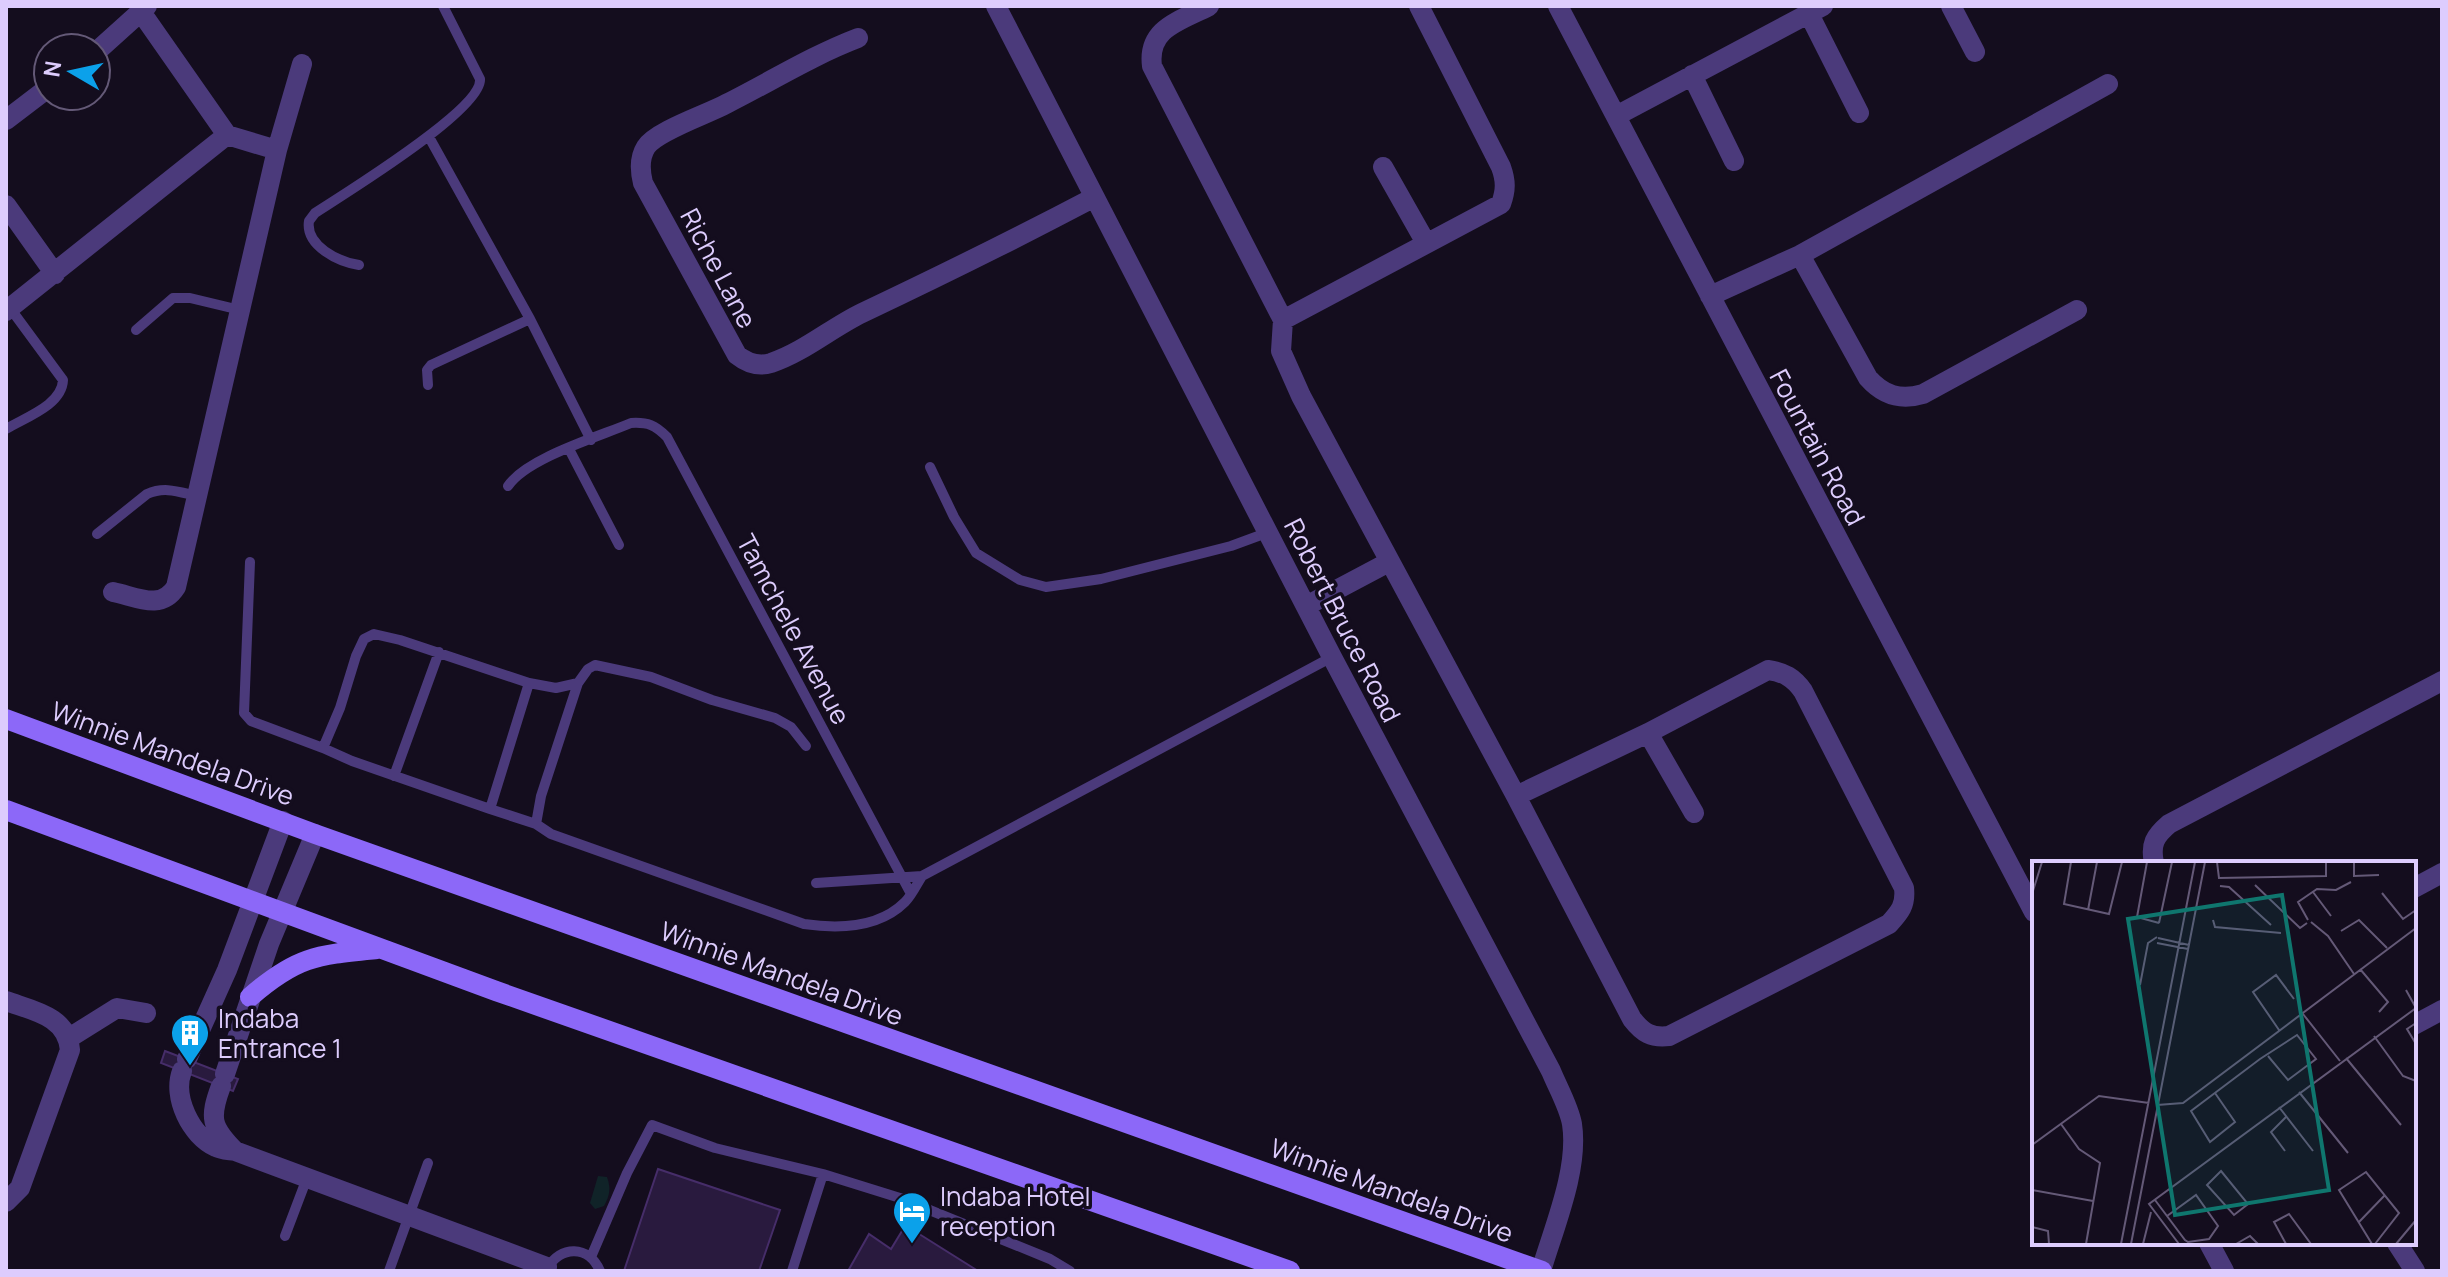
<svg xmlns="http://www.w3.org/2000/svg" width="2448" height="1277" viewBox="0 0 2448 1277" font-family="Manrope,sans-serif">
  <style>
    .green { fill: #102328 }
    .building { fill: #291a3e; stroke: #462d69; stroke-width: 2 }
    .lines { fill: none; stroke-linecap: round; stroke-linejoin: round }
    .lane { stroke: #4b3a7b; stroke-width: 10 }
    .street { stroke: #4b3a7b; stroke-width: 20 }
    .secondary { stroke: #8c68f8; stroke-width: 20 }
    .labels { text-anchor: middle; dominant-baseline: central; stroke-width: 7; stroke-linejoin: round; paint-order: stroke }
    .street-label { font-size: 26px; fill: #ddccfd; stroke: #140d1e }
    .poi-label { font-size: 26px; fill: #ddccfd; stroke: #140d1e; text-anchor: start }
    .inset-road { fill: none; stroke: #645977; stroke-width: 2 }
    .view { fill: #0f766e; fill-opacity: 0.15; stroke: #0f766e; stroke-width: 4 }
    .inset-edge { fill: none; stroke: #ddccfd; stroke-width: 4 }
  </style>
  <rect width="100%" height="100%" fill="#140d1e"/>
  <path class="green" d="M598 1176 607 1177C611 1188 610 1195 604 1206L595 1209 590 1203Z"/>
  <path class="building" d="M165 1051 238 1079 233 1091 161 1063Z
    M658 1169 780 1210 759 1271H624Z
    M905 1226 916 1232 978 1271H848L869 1234 891 1249Z"/>
  <g class="lines">
    <path class="lane" d="M429 137 530 319 591 440
      M359 265C339 262 305 246 309 221L315 213C344 194 483 109 480 79L443 6
      M136 330 173 298H190L240 310
      M428 385 427 370 431 365 530 319
      M6 429C26 417 62 405 63 380L10 308
      M569 449 619 545
      M930 467 954 517 976 553 1020 580 1046 587 1101 579 1231 546 1269 532
      M508 486C527 458 598 437 631 423 648 422 655 425 667 437L911 894
      M97 534 147 494C165 486 179 492 197 496
      M250 562 244 713 251 721 323 748
      M806 746 791 727 775 718 712 700 651 677 595 665 588 669 578 683 541 796 536 824 551 834 804 924C838 929 879 928 905 902 912 895 917 884 922 876
      M394 776 439 652
      M490 809 352 761 323 748 340 708 356 656 364 639 374 634 400 640 529 683
      M536 824 490 809 529 683 556 688 578 683
      M816 883 922 876 1332 657
      M285 1236 307 1178
      M591 1257 627 1173 652 1125 715 1148 823 1174 900 1198 1050 1259 1070 1271
      M547 1269C560 1245 589 1245 600 1271
      M389 1271 428 1163
      M792 1271 823 1174"/>
    <path class="street" d="M996 6 1332 657 1551 1071C1558 1088 1569 1107 1572 1124 1579 1169 1554 1227 1541 1271
      M1209 6C1180 21 1147 28 1152 66L1283 320 1281 351 1301 396 1516 796 1632 1019C1643 1033 1651 1038 1669 1036L1889 924C1900 912 1906 905 1904 888L1803 691C1794 678 1784 672 1768 670L1648 733 1516 796
      M1558 6 2034 912
      M1951 6 1975 52
      M141 12 227 135 277 150
      M1809 14 1859 113
      M858 38C811 56 770 82 726 104 708 114 656 131 646 147 639 158 640 171 643 183L737 355C747 363 758 367 771 363 804 352 831 328 862 313 940 276 1017 238 1093 198
      M96 52 147 6
      M1692 75 1734 161
      M1616 116 1823 6
      M6 120 48 88
      M1383 167 1426 243
      M6 205 55 274
      M1800 255 1868 378C1883 395 1900 401 1923 394L2077 310
      M1710 296 1800 255 2108 84
      M6 311 227 135
      M1283 320 1501 204C1506 190 1506 181 1501 167L1419 6
      M113 592C137 597 161 611 176 587L277 150 302 64
      M1306 606 1389 562
      M1648 733 1694 813
      M2154 863C2150 844 2155 836 2169 824L2442 681
      M2414 888 2442 873
      M6 1001C34 1011 67 1016 70 1050L20 1188 6 1202
      M2414 1025 2442 1010
      M69 1038 117 1008 146 1013
      M187 1059 227 970 283 821
      M182 1071C172 1097 191 1136 216 1147 221 1150 229 1150 235 1151L547 1267
      M225 1074 269 944 315 834
      M221 1086C209 1118 211 1127 235 1151
      M2209 1243 2224 1271
      M2397 1243 2415 1271"/>
    <path class="secondary" d="M6 719 315 834 1542 1271
      M6 810 496 991 1290 1271
      M250 997C297 956 317 955 377 949"/>
  </g>
  <defs>
    <symbol id="building-pin" viewBox="-11 -11 22 30"><path d="M0 17L-7.5 6A9.5 9.5 0 1 1 7.5 6Z" fill="#0ba1ea" stroke="#140d1e"/><path d="M-4-6H4V6H1V3H-1V6H-4ZM-2.5-4.3h1.7v1.8h-1.7ZM.8-4.3h1.7v1.8H.8ZM-2.5-1h1.7V.8h-1.7ZM.8-1h1.7V.8H.8Z" fill="#fff"/></symbol>
    <symbol id="hotel-pin" viewBox="-11 -11 22 30"><path d="M0 17L-7.5 6A9.5 9.5 0 1 1 7.5 6Z" fill="#0ba1ea" stroke="#140d1e"/><path d="M-6-4.5h1.5V1H6V5H4.5V3h-9V5H-6ZM-4 0a1.8 1.8 0 1 1 3.6 0ZM.5 0V-2.5h3Q6-2.5 6 0Z" fill="#fff"/></symbol>
  </defs>
  <g fill-rule="evenodd">
    <use href="#building-pin" x="168" y="1011" width="44" height="60"/>
    <use href="#hotel-pin" x="890" y="1189" width="44" height="60"/>
  </g>
  <g class="labels">
    <g class="street-label">
      <text transform="translate(719 268) rotate(62)">Riche Lane</text>
      <text transform="translate(1818 447) rotate(62)">Fountain Road</text>
      <text transform="translate(1343 620) rotate(63)">Robert Bruce Road</text>
      <text transform="translate(794 629) rotate(62)">Tamchele Avenue</text>
      <text transform="translate(173 753) rotate(20)">Winnie Mandela Drive</text>
      <text transform="translate(782 973) rotate(20)">Winnie Mandela Drive</text>
      <text transform="translate(1392 1190) rotate(20)">Winnie Mandela Drive</text>
    </g>
    <g class="poi-label">
      <text x="218" y="1018">Indaba<tspan x="218" dy="30">Entrance 1</tspan></text>
      <text x="940" y="1196">Indaba Hotel<tspan x="940" dy="30">reception</tspan></text>
    </g>
  </g>
  <g transform="translate(2032 861)">
    <rect width="384" height="384" fill="#140d1e"/>
    <path class="inset-road" d="M39 1 32 43 77 53 90 1M115 1 105 56 127 62M185 1 187 17 294 15V1M208 1H236M322 1V15L347 14M223 24 268 67 275 62M188 25 197 26 239 64M281 31 299 55M350 32 371 58 384 49M0 33 10 1M56 49 65 1M181 59 183 66 249 72M276 59 266 41 285 28 304 29 319 21M279 61 296 75 322 113M127 62 140 1M309 70 327 59 355 87M126 77 157 84M125 82 156 88M328 108 356 141 347 151M108 124 116 82 125 76M271 153 308 200M384 162 375 168 384 183M247 169 221 131 244 114 262 138M342 175 371 215 384 220M314 197 369 264M267 231 316 292M183 232 203 261 178 281 159 250 228 198 265 174 284 198 256 219 236 195M125 244 151 242 384 67M247 246 281 290M29 263 47 288 68 302 54 383M0 284 67 235 117 242M253 290 239 271 254 256M189 310 216 343 202 354 175 324ZM0 329 61 340M123 339 153 379 156 381 177 378 186 365 164 334 135 355M327 361 353 334M0 366 16 370 17 383M89 383 163 1M99 383 173 1M111 383 119 351M147 383 117 343 384 147 374 129M204 383 218 375 226 383M254 383 242 361 257 353 279 383M340 383 307 329 334 311 367 352 343 383M364 383 384 359"/>
    <path class="view" d="M250 34 297 329 143 354 96 58Z"/>
    <rect width="384" height="384" class="inset-edge"/>
  </g>
  <rect width="2448" height="1277" fill="none" stroke="#ddccfd" stroke-width="16"/>
  <g transform="translate(72 72) rotate(279)"><circle r="38" fill="#140d1e" stroke="#645977" stroke-width="2"/>
  <path d="M0-6L14 30L0 20L-14 30Z" fill="#0ba1ea"/>
  <text y="-12" font-size="22" font-weight="bold" text-anchor="middle" fill="#ddccfd">N</text>
  </g>
</svg>
